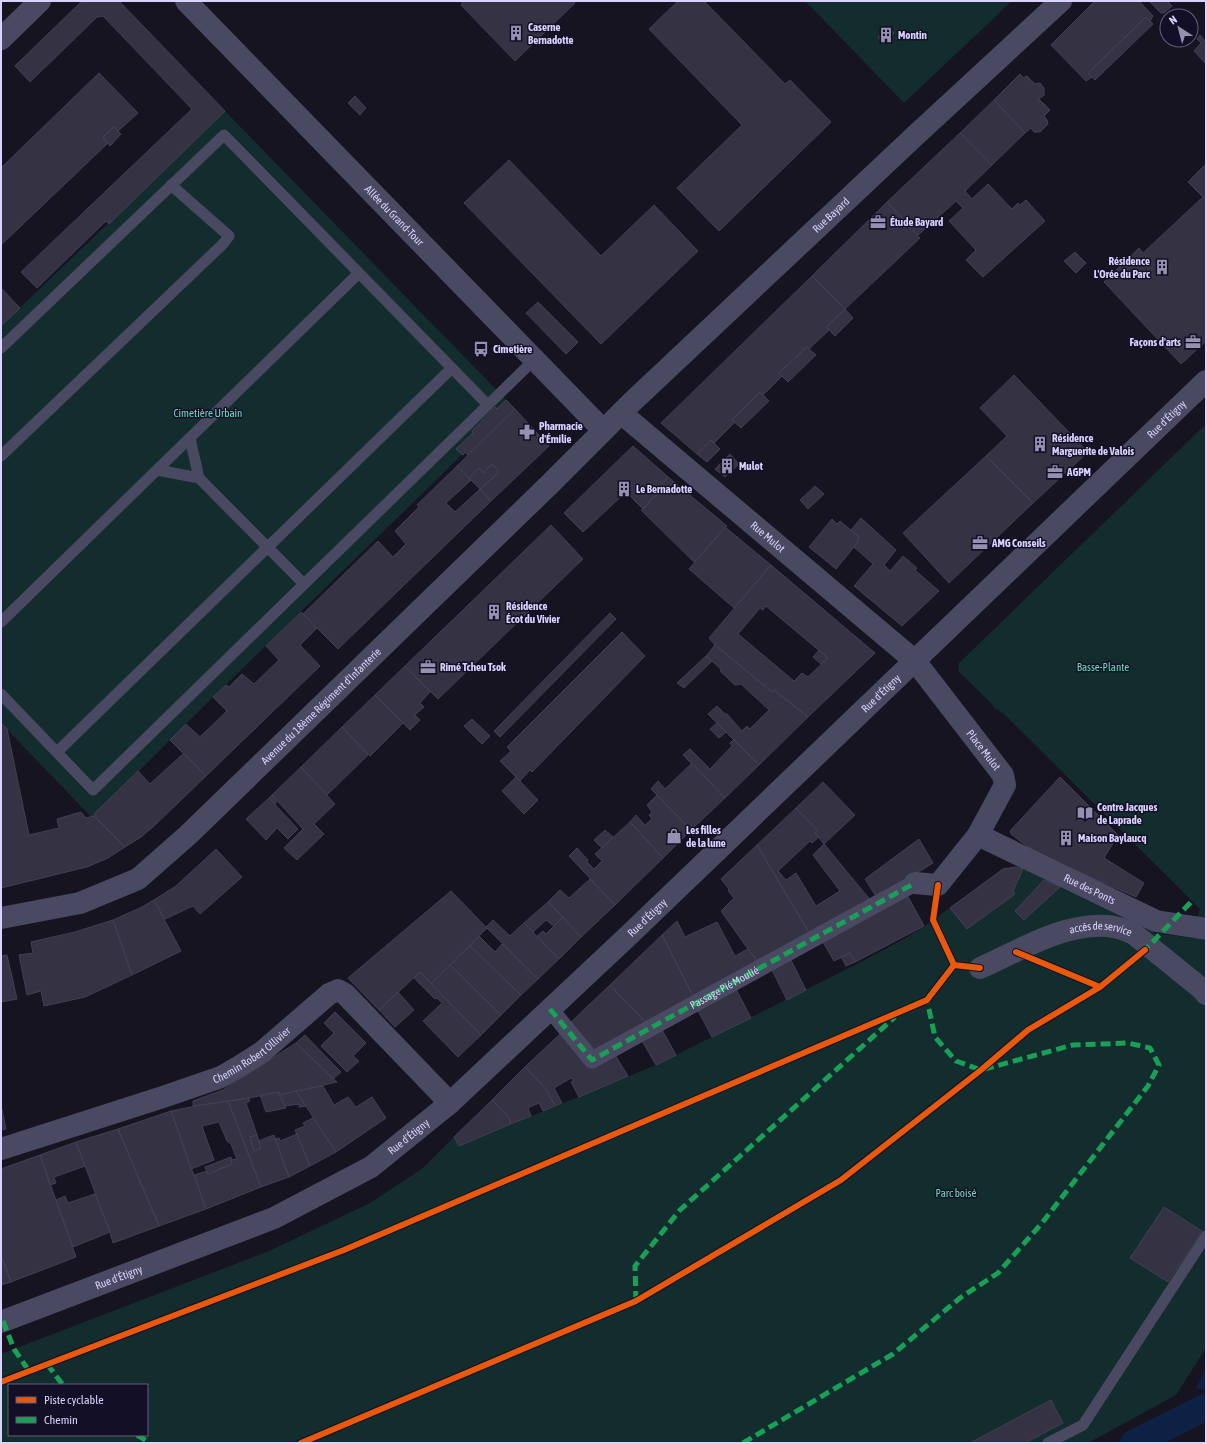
<svg xmlns="http://www.w3.org/2000/svg" width="1207" height="1444" viewBox="0 0 1207 1444" font-family="'Asap Condensed',sans-serif">
  <style>
    .green { fill: #132c2d; fill-rule: evenodd }
    .water { fill: #0d2144 }
    .lines { fill: none; stroke-linecap: round; stroke-linejoin: round }
    .canal { stroke: #0d2144; stroke-width: 27 }
    .building { fill: #343243; stroke: #433f54; fill-rule: evenodd }
    .service { stroke: #4a4962; stroke-width: 11 }
    .pedestrian { stroke: #4a4962; stroke-width: 17 }
    .minor { stroke: #4a4962; stroke-width: 22 }
    .tertiary { stroke: #4a4962; stroke-width: 22 }
    .quiet { stroke: #1a9f57; stroke-width: 5; stroke-dasharray: 10 5; stroke-linecap: butt }
    .cycleway-casing { stroke: #130f26; stroke-width: 8 }
    .cycleway { stroke: #e8590c; stroke-width: 6 }
    .labels { text-anchor: middle; dominant-baseline: central; stroke-width: 3; stroke-linejoin: round; paint-order: stroke }
    .poi-label { font-size: 11px; font-weight: bold; fill: #d9d4ff; stroke: #130f26; text-anchor: start }
    .street-label { font-size: 11px; fill: #d9d4ff; stroke: #130f26 }
    .park-label { font-size: 11px; fill: #5fe0c0; stroke: #130f26 }
  </style>
  <rect width="100%" height="100%" fill="#161421"/>
  <path class="green" d="M805 1H1012L904 103Z
    M225 111 515 409 468 455 465 452 213 697 94 816 91 817 1 723V326Z
    M1206 424V922L1196 921 1200 909 1002 712 1001 713 998 709 997 710 993 707 994 706 958 671 959 663Z
    M1016 867 1023 869 1155 933 1206 940V1348L1176 1395 1088 1443H1V1354L269 1251 370 1203 423 1168 454 1137 459 1146 656 1065 853 966 904 939 925 926 1003 869ZM9 1385H147V1435H9Z"/>
  <path class="water" d="M1206 1369V1390L1196 1388Z"/>
  <g class="lines">
    <path class="canal" d="M1134 1443 1206 1407"/>
  </g>
  <path class="building" d="M82 1H119L225 111 109 224 106 221 37 288 21 272 192 109 103 16 97 17 30 82 15 66Z
    M460 1H573L575 3 515 61 461 5 463 4Z
    M678 1H704L785 84 790 80 831 122 719 231 677 188 742 125 649 29Z
    M1095 1H1139L1153 16 1150 21 1146 17 1088 73 1092 77 1086 81 1051 45Z
    M1149 1H1167L1172 6 1164 13H1161Z
    M1146 17 1153 24 1095 80 1088 73Z
    M888 27 894 33 884 44 878 37Z
    M1200 35 1206 42V64L1194 51 1201 43 1197 39Z
    M99 73 138 113 118 131 114 127 103 137 108 143 1 245V168Z
    M1020 74 1023 78 1027 76 1035 84 1040 83 1044 88V95L1039 99 1050 110 1044 116 1047 120 1048 124 1040 132H1034L1031 128 1025 133 994 100Z
    M355 96 366 108 360 115 348 103Z
    M994 100 1025 133 992 165 960 133Z
    M114 127 121 134 110 146 103 137Z
    M960 133 992 165 993 164 965 191 972 199 988 184 1012 209 1018 203 1020 205 1026 200 1045 221 983 277 966 260 976 250 949 221 963 208 956 201 918 235 887 202Z
    M509 160 601 256 654 205 698 251 601 344 464 203Z
    M1205 165 1206 166V200L1188 182Z
    M1203 197 1206 200V341L1181 364 1104 282 1139 248 1143 253Z
    M887 202 920 238 845 309 812 276Z
    M1075 252 1086 263 1076 273 1064 261Z
    M812 276 845 309 826 327 829 330 809 349 807 347 779 373 782 376 763 395 760 392 732 420 735 422 714 443 711 440 697 454 661 423Z
    M1 288 20 308 1 326Z
    M538 302 578 342 566 354 526 313Z
    M845 309 853 318 835 336 826 327Z
    M807 347 816 355 788 382 779 373Z
    M1014 375 1088 452 1033 503 986 456 1007 436 980 408Z
    M760 392 769 401 741 428 732 420Z
    M506 400 515 409 468 455 465 452 463 455 456 449 473 433 472 431 495 407 497 409Z
    M515 409 549 446 491 501 480 489 499 472 492 464 483 473 479 468 469 478 457 466Z
    M711 440 720 449 707 462 697 454Z
    M633 446 668 477 658 488 661 490 643 509 626 492 583 532 564 513Z
    M730 454 739 464 725 477 715 469Z
    M986 456 1033 503 949 583 903 533Z
    M492 464 499 472 480 489 469 478 479 468 483 473Z
    M457 466 471 480 446 503 455 512 480 489 491 501 338 649 303 614 378 541 393 557 406 544 395 531 419 507 417 505Z
    M668 477 727 526 694 562 641 510 661 490 658 488Z
    M815 486 824 494 808 509 800 500Z
    M861 518 896 550 884 565 890 571 903 556 917 568 915 570 939 591 902 626 854 586 873 564 854 547 859 540 857 539 859 537 851 530Z
    M832 519 837 524 840 521 859 537 857 539 859 540 854 547 836 569 809 547Z
    M551 525 583 559 438 699 405 666Z
    M725 527 771 565 734 608 689 569Z
    M771 565 875 653 808 717 774 690 772 692 715 645 709 638ZM766 606 828 658 808 677 802 673 794 681 738 634 760 608 763 610Z
    M301 612 317 628 300 645 320 666 206 776 170 740 186 724 200 737 227 711 213 697 226 685 229 687 242 674 254 684 279 660 266 646Z
    M610 613 616 619 500 737 494 731Z
    M622 632 645 656 532 772 530 770 520 781 500 761 511 751 507 747Z
    M715 645 772 692 774 690 808 717 759 765 708 714 717 706 725 714H727L742 731 747 726 750 729 769 710 741 684 735 685 721 672 720 668 706 656Z
    M819 650 828 658 821 664 813 657Z
    M706 656 712 661 684 688 677 683Z
    M405 666 430 692 420 703 424 707 415 715 420 720 410 730 375 695Z
    M375 695 403 723 370 756 342 727Z
    M472 719 490 736 482 744 464 726Z
    M1 723 7 729 29 835 59 828 57 819 81 812 86 818 94 816 125 847 108 858 87 867 1 888Z
    M717 723 726 732 719 738 710 729Z
    M342 727 368 755 327 795 301 767Z
    M734 739 759 765 725 798 683 755 690 749 710 769 732 746 730 743Z
    M184 753 206 776 154 826 141 837 125 847 94 816 96 812 138 771 150 784Z
    M692 763 725 798 691 830 651 789 658 781 665 789Z
    M301 767 335 804 314 824 324 834 297 860 284 848 303 829 272 795Z
    M516 777 538 800 524 814 502 791Z
    M1060 777 1118 835 1104 858 1144 883 1136 897 1054 861 1028 847 1011 834 1010 831Z
    M823 782 855 815 824 844 815 833 818 831 796 808Z
    M272 795 277 801 275 804 269 798Z
    M657 795 691 830 663 858 630 822 636 815 645 825 652 819 649 815 652 812 647 805Z
    M269 798 298 829 288 839 277 828 266 840 246 819Z
    M796 808 818 831 815 833 819 837 812 843 810 841 778 871 786 880 796 873 816 906 840 891 813 855 824 844 872 902 811 936 757 845Z
    M630 822 663 858 615 905 569 856 577 848 588 860 587 862 594 869 602 861 595 854Z
    M605 830 613 837 602 848 594 840Z
    M919 839 933 863 877 898 865 879Z
    M757 845 811 936 759 963 748 949 721 911 734 898 728 891 729 889 721 879Z
    M216 849 242 877 200 914 193 906 165 919 154 900 176 886Z
    M1016 867 1023 869 1013 891 1015 894 967 929 950 908 1003 869Z
    M590 879 615 905 581 937 548 902 560 890 569 898Z
    M1044 880 1060 887 1024 920 1015 911Z
    M451 891 487 928 431 984 420 972 379 1010 348 978Z
    M906 893 924 926 855 962 850 953 834 961 823 942Z
    M154 900 181 951 132 975 113 920 140 908Z
    M548 902 563 917 554 926 546 920 533 932 524 923Z
    M563 917 581 937 559 959 537 936 543 931 546 934Z
    M113 920 132 975 85 997 44 1006 41 991 27 995 19 955 33 953 31 942 75 932Z
    M493 920 510 936 524 923 559 959 538 979 486 927Z
    M677 921 685 937 717 922 735 956 748 949 759 963 694 998 662 935Z
    M662 935 694 998 647 1024 610 985Z
    M479 936 495 952 502 944 538 979 521 995 470 946Z
    M470 946 521 995 501 1015 450 965Z
    M850 953 855 962 846 966 841 957Z
    M7 955 17 999 1 1002V956Z
    M791 960 806 990 787 1000 772 970Z
    M450 965 501 1015 481 1035 431 984Z
    M420 972 481 1035 458 1057 423 1021 442 1003 437 998 435 999 414 978Z
    M610 985 647 1024 594 1053 569 1024Z
    M736 989 751 1018 712 1037 697 1009Z
    M398 992 414 1010 395 1027 379 1010Z
    M335 1012 366 1043 353 1056 359 1061 347 1072 321 1046 334 1033 324 1023Z
    M661 1028 676 1055 656 1065 641 1039Z
    M561 1033 591 1068 615 1055 628 1076 579 1097 571 1082 574 1080 571 1078 554 1088 562 1103 555 1106 546 1089 525 1067Z
    M305 1035 341 1072 333 1079 296 1043Z
    M296 1043 337 1082 279 1095V1092L249 1098 193 1106V1101L223 1090Z
    M525 1067 546 1089 555 1106 543 1111 539 1103 528 1108 531 1116 511 1124 509 1118 492 1100Z
    M323 1086 334 1105 348 1097 356 1107 372 1097 386 1118 336 1152 296 1091Z
    M296 1091 306 1106 299 1107V1104L285 1106 279 1095Z
    M279 1092 286 1108 266 1112 260 1095Z
    M249 1098 250 1101 246 1103 257 1135 250 1137 254 1151 261 1148 258 1141 274 1135 289 1177 261 1187 228 1101Z
    M492 1100 509 1118 511 1124 459 1146 454 1137Z
    M228 1101 261 1187 206 1209 194 1175 207 1171 208 1174 232 1164 231 1160 237 1159 231 1144 227 1141 219 1122 202 1126 214 1160 191 1169 171 1111 191 1107Z
    M1 1105 6 1129 1 1130Z
    M171 1111 206 1209 159 1226 118 1129Z
    M313 1118 336 1152 310 1166 295 1130 305 1126 303 1123Z
    M118 1129 159 1226 113 1243 110 1232 76 1142Z
    M297 1134 310 1166 289 1177 275 1139 279 1138 280 1141Z
    M257 1135 261 1148 254 1151 250 1137Z
    M76 1142 85 1166 54 1177 56 1183 50 1185 40 1155Z
    M40 1155 76 1257 11 1282 1 1255V1169Z
    M231 1157 232 1164 208 1174 205 1167Z
    M95 1194 110 1232 73 1247 56 1200 65 1196 68 1203Z
    M1164 1207 1202 1231 1168 1282 1130 1258Z
    M1 1255 11 1282 1 1285Z
    M1051 1400 1063 1423 1025 1443H970Z"/>
  <g class="lines">
    <path class="service" d="M1 348 224 135 488 405
      M190 438 199 478
      M1 456 223 244 229 236 171 185
      M157 470 199 478 304 584
      M1 622 359 273
      M1 694 93 790 535 359
      M57 752 452 368
      M1048 1443 1083 1425 1206 1236"/>
    <path class="pedestrian" d="M550 1009 592 1060 915 883"/>
    <g class="minor">
      <path id="s1" d="M186 1 603 430"/>
      <path d="M1 39 40 1"/>
      <path id="s2" d="M621 413 915 661 1003 775 1005 785 978 835 938 885 915 883"/>
      <path id="s3" d="M978 835 1156 921 1206 929"/>
      <path id="s4" d="M1 918 80 903 138 879 188 835 550 484 632 402 917 134 1061 1"/>
      <path id="s5" d="M980 968C1019 951 1064 922 1108 926 1117 927 1126 930 1134 934L1203 990 1206 994"/>
      <path id="s6" d="M1 1149 163 1097 221 1077 240 1066 262 1052 329 994 338 990 345 994 450 1103"/>
    </g>
    <path class="tertiary" id="s7" d="M1 1322 274 1218 371 1167 450 1103 628 936 1206 381"/>
    <g class="quiet">
      <path d="M1142 953 1192 901"/>
      <path id="s8" d="M550 1009 592 1060 915 883"/>
      <path d="M636 1301 635 1266 680 1210 895 1017"/>
      <path d="M3 1321 14 1349 29 1371"/>
      <path d="M47 1364 63 1385"/>
      <path d="M137 1435 150 1443"/>
      <path d="M743 1443 893 1354 960 1298 998 1273 1042 1223 1148 1086 1159 1065 1150 1048 1128 1043 1073 1045 981 1070 956 1061 935 1037 927 1000"/>
    </g>
    <defs>
      <path id="cycleway" d="M938 885 933 920 954 965
        M1016 952 1100 987
        M1 1382 344 1250 890 1016 927 1000 954 965 980 968
        M301 1443 636 1301 841 1180 981 1070 1028 1030 1100 987 1145 950"/>
    </defs>
    <use href="#cycleway" class="cycleway-casing"/>
    <use href="#cycleway" class="cycleway"/>
  </g>
  <defs>
    <symbol id="building-bare" viewBox="-9 -9 18 18"><path d="M-4-6H4V6H1V3H-1V6H-4ZM-2.5-4.3h1.7v1.8h-1.7ZM.8-4.3h1.7v1.8H.8ZM-2.5-1h1.7V.8h-1.7ZM.8-1h1.7V.8H.8Z" fill="#9591b1" stroke="#130f26" stroke-width="2.5" paint-order="stroke"/></symbol>
    <symbol id="office-bare" viewBox="-9 -9 18 18"><path d="M-6-3h4V-5.5h4V-3h4V5H-6ZM-1-4.5V-3h2v-1.5ZM-6 0V1H6V0Z" fill="#9591b1" stroke="#130f26" stroke-width="2.5" paint-order="stroke"/></symbol>
    <symbol id="bus-bare" viewBox="-9 -9 18 18"><path d="M-5-6H5V4H4V6H2V4H-2V6H-4V4H-5ZM-3.5-4V0h7V-4ZM-3.5 1.2v1.5H-2V1.2ZM2 1.2v1.5H3.5V1.2Z" fill="#9591b1" stroke="#130f26" stroke-width="2.5" paint-order="stroke"/></symbol>
    <symbol id="pharmacy-bare" viewBox="-9 -9 18 18"><path d="M-2-6h4v4h4v4h-4v4h-4v-4h-4v-4h4Z" fill="#9591b1" stroke="#130f26" stroke-width="2.5" paint-order="stroke"/></symbol>
    <symbol id="library-bare" viewBox="-9 -9 18 18"><path d="M-6-4Q-3-5.5-.7-3.5V5Q-3 3-6 4ZM6-4Q3-5.5 .7-3.5V5Q3 3 6 4Z" fill="#9591b1" stroke="#130f26" stroke-width="2.5" paint-order="stroke"/></symbol>
    <symbol id="shop-bare" viewBox="-9 -9 18 18"><path d="M-5-2.5h2.3a2.7 3.5 0 0 1 5.4 0H5L5.5 6h-11ZM-1.5-2.5h3a1.5 2.3 0 0 0-3 0Z" fill="#9591b1" stroke="#130f26" stroke-width="2.5" paint-order="stroke"/></symbol>
  </defs>
  <g fill-rule="evenodd">
    <use href="#building-bare" x="505" y="22" width="22" height="22"/>
    <use href="#building-bare" x="875" y="24" width="22" height="22"/>
    <use href="#office-bare" x="867" y="211" width="22" height="22"/>
    <use href="#building-bare" x="1151" y="256" width="22" height="22"/>
    <use href="#office-bare" x="1182" y="331" width="22" height="22"/>
    <use href="#bus-bare" x="470" y="338" width="22" height="22"/>
    <use href="#pharmacy-bare" x="516" y="421" width="22" height="22"/>
    <use href="#building-bare" x="1029" y="433" width="22" height="22"/>
    <use href="#building-bare" x="716" y="455" width="22" height="22"/>
    <use href="#office-bare" x="1044" y="461" width="22" height="22"/>
    <use href="#building-bare" x="613" y="478" width="22" height="22"/>
    <use href="#office-bare" x="969" y="532" width="22" height="22"/>
    <use href="#building-bare" x="483" y="601" width="22" height="22"/>
    <use href="#office-bare" x="417" y="656" width="22" height="22"/>
    <use href="#library-bare" x="1074" y="802" width="22" height="22"/>
    <use href="#shop-bare" x="663" y="825" width="22" height="22"/>
    <use href="#building-bare" x="1055" y="827" width="22" height="22"/>
  </g>
  <g class="labels">
    <g class="poi-label">
      <text x="528" y="27">Caserne<tspan x="528" dy="13">Bernadotte</tspan></text>
      <text x="898" y="35">Montin</text>
      <text x="890" y="222">Étude Bayard</text>
      <text x="1150" y="261" text-anchor="end">Résidence<tspan x="1150" dy="13">L'Orée du Parc</tspan></text>
      <text x="1181" y="342" text-anchor="end">Façons d'arts</text>
      <text x="493" y="349">Cimetière</text>
      <text x="539" y="426">Pharmacie<tspan x="539" dy="13">d'Émilie</tspan></text>
      <text x="1052" y="438">Résidence<tspan x="1052" dy="13">Marguerite de Valois</tspan></text>
      <text x="739" y="466">Mulot</text>
      <text x="1067" y="472">AGPM</text>
      <text x="636" y="489">Le Bernadotte</text>
      <text x="992" y="543">AMG Conseils</text>
      <text x="506" y="606">Résidence<tspan x="506" dy="13">Écot du Vivier</tspan></text>
      <text x="440" y="667">Rimé Tcheu Tsok</text>
      <text x="1097" y="807">Centre Jacques<tspan x="1097" dy="13">de Laprade</tspan></text>
      <text x="686" y="830">Les filles<tspan x="686" dy="13">de la lune</tspan></text>
      <text x="1078" y="838">Maison Baylaucq</text>
    </g>
    <g class="street-label">
      <text stroke="none"><textPath href="#s1" startOffset="299">Allée du Grand-Tour</textPath></text>
      <text stroke="none"><textPath href="#s4" startOffset="1103">Rue Bayard</textPath></text>
      <text stroke="none"><textPath href="#s7" startOffset="1494">Rue d'Étigny</textPath></text>
      <text stroke="none"><textPath href="#s2" startOffset="192">Rue Mulot</textPath></text>
      <text stroke="none"><textPath href="#s7" startOffset="1098">Rue d'Étigny</textPath></text>
      <text stroke="none"><textPath href="#s4" startOffset="395">Avenue du 18ème Régiment d'Infanterie</textPath></text>
      <text stroke="none"><textPath href="#s2" startOffset="497">Place Mulot</textPath></text>
      <text stroke="none"><textPath href="#s3" startOffset="124">Rue des Ponts</textPath></text>
      <text stroke="none"><textPath href="#s7" startOffset="774">Rue d'Étigny</textPath></text>
      <text stroke="none"><textPath href="#s5" startOffset="129">accès de service</textPath></text>
      <text stroke="none"><textPath href="#s8" startOffset="217">Passage Pié Moulié</textPath></text>
      <text stroke="none"><textPath href="#s6" startOffset="269">Chemin Robert Ollivier</textPath></text>
      <text stroke="none"><textPath href="#s7" startOffset="450">Rue d'Étigny</textPath></text>
      <text stroke="none"><textPath href="#s7" startOffset="126">Rue d'Étigny</textPath></text>
    </g>
    <g class="park-label">
      <text x="208" y="413">Cimetière Urbain</text>
      <text x="1103" y="667">Basse-Plante</text>
      <text x="956" y="1193">Parc boisé</text>
    </g>
  </g>
  <rect width="1207" height="1444" fill="none" stroke="#d9d4ff" stroke-width="4"/>
  <rect x="8" y="1384" width="140" height="52" fill="#130f26" stroke="#625e7d"/>
  <rect x="16" y="1397" width="20" height="6" fill="#e8590c" stroke="#625e7d"/>
  <text x="44" y="1404" font-size="12" fill="#d9d4ff">Piste cyclable</text>
  <rect x="16" y="1417" width="20" height="6" fill="#1a9f57" stroke="#625e7d"/>
  <text x="44" y="1424" font-size="12" fill="#d9d4ff">Chemin</text>
  <g transform="translate(1179 28) rotate(324)"><circle r="19" fill="#130f26" stroke="#625e7d"/>
  <path d="M0-3L7 15L0 10L-7 15Z" fill="#9591b1"/>
  <text y="-6" font-size="11" font-weight="bold" text-anchor="middle" fill="#d9d4ff">N</text>
  </g>
</svg>
